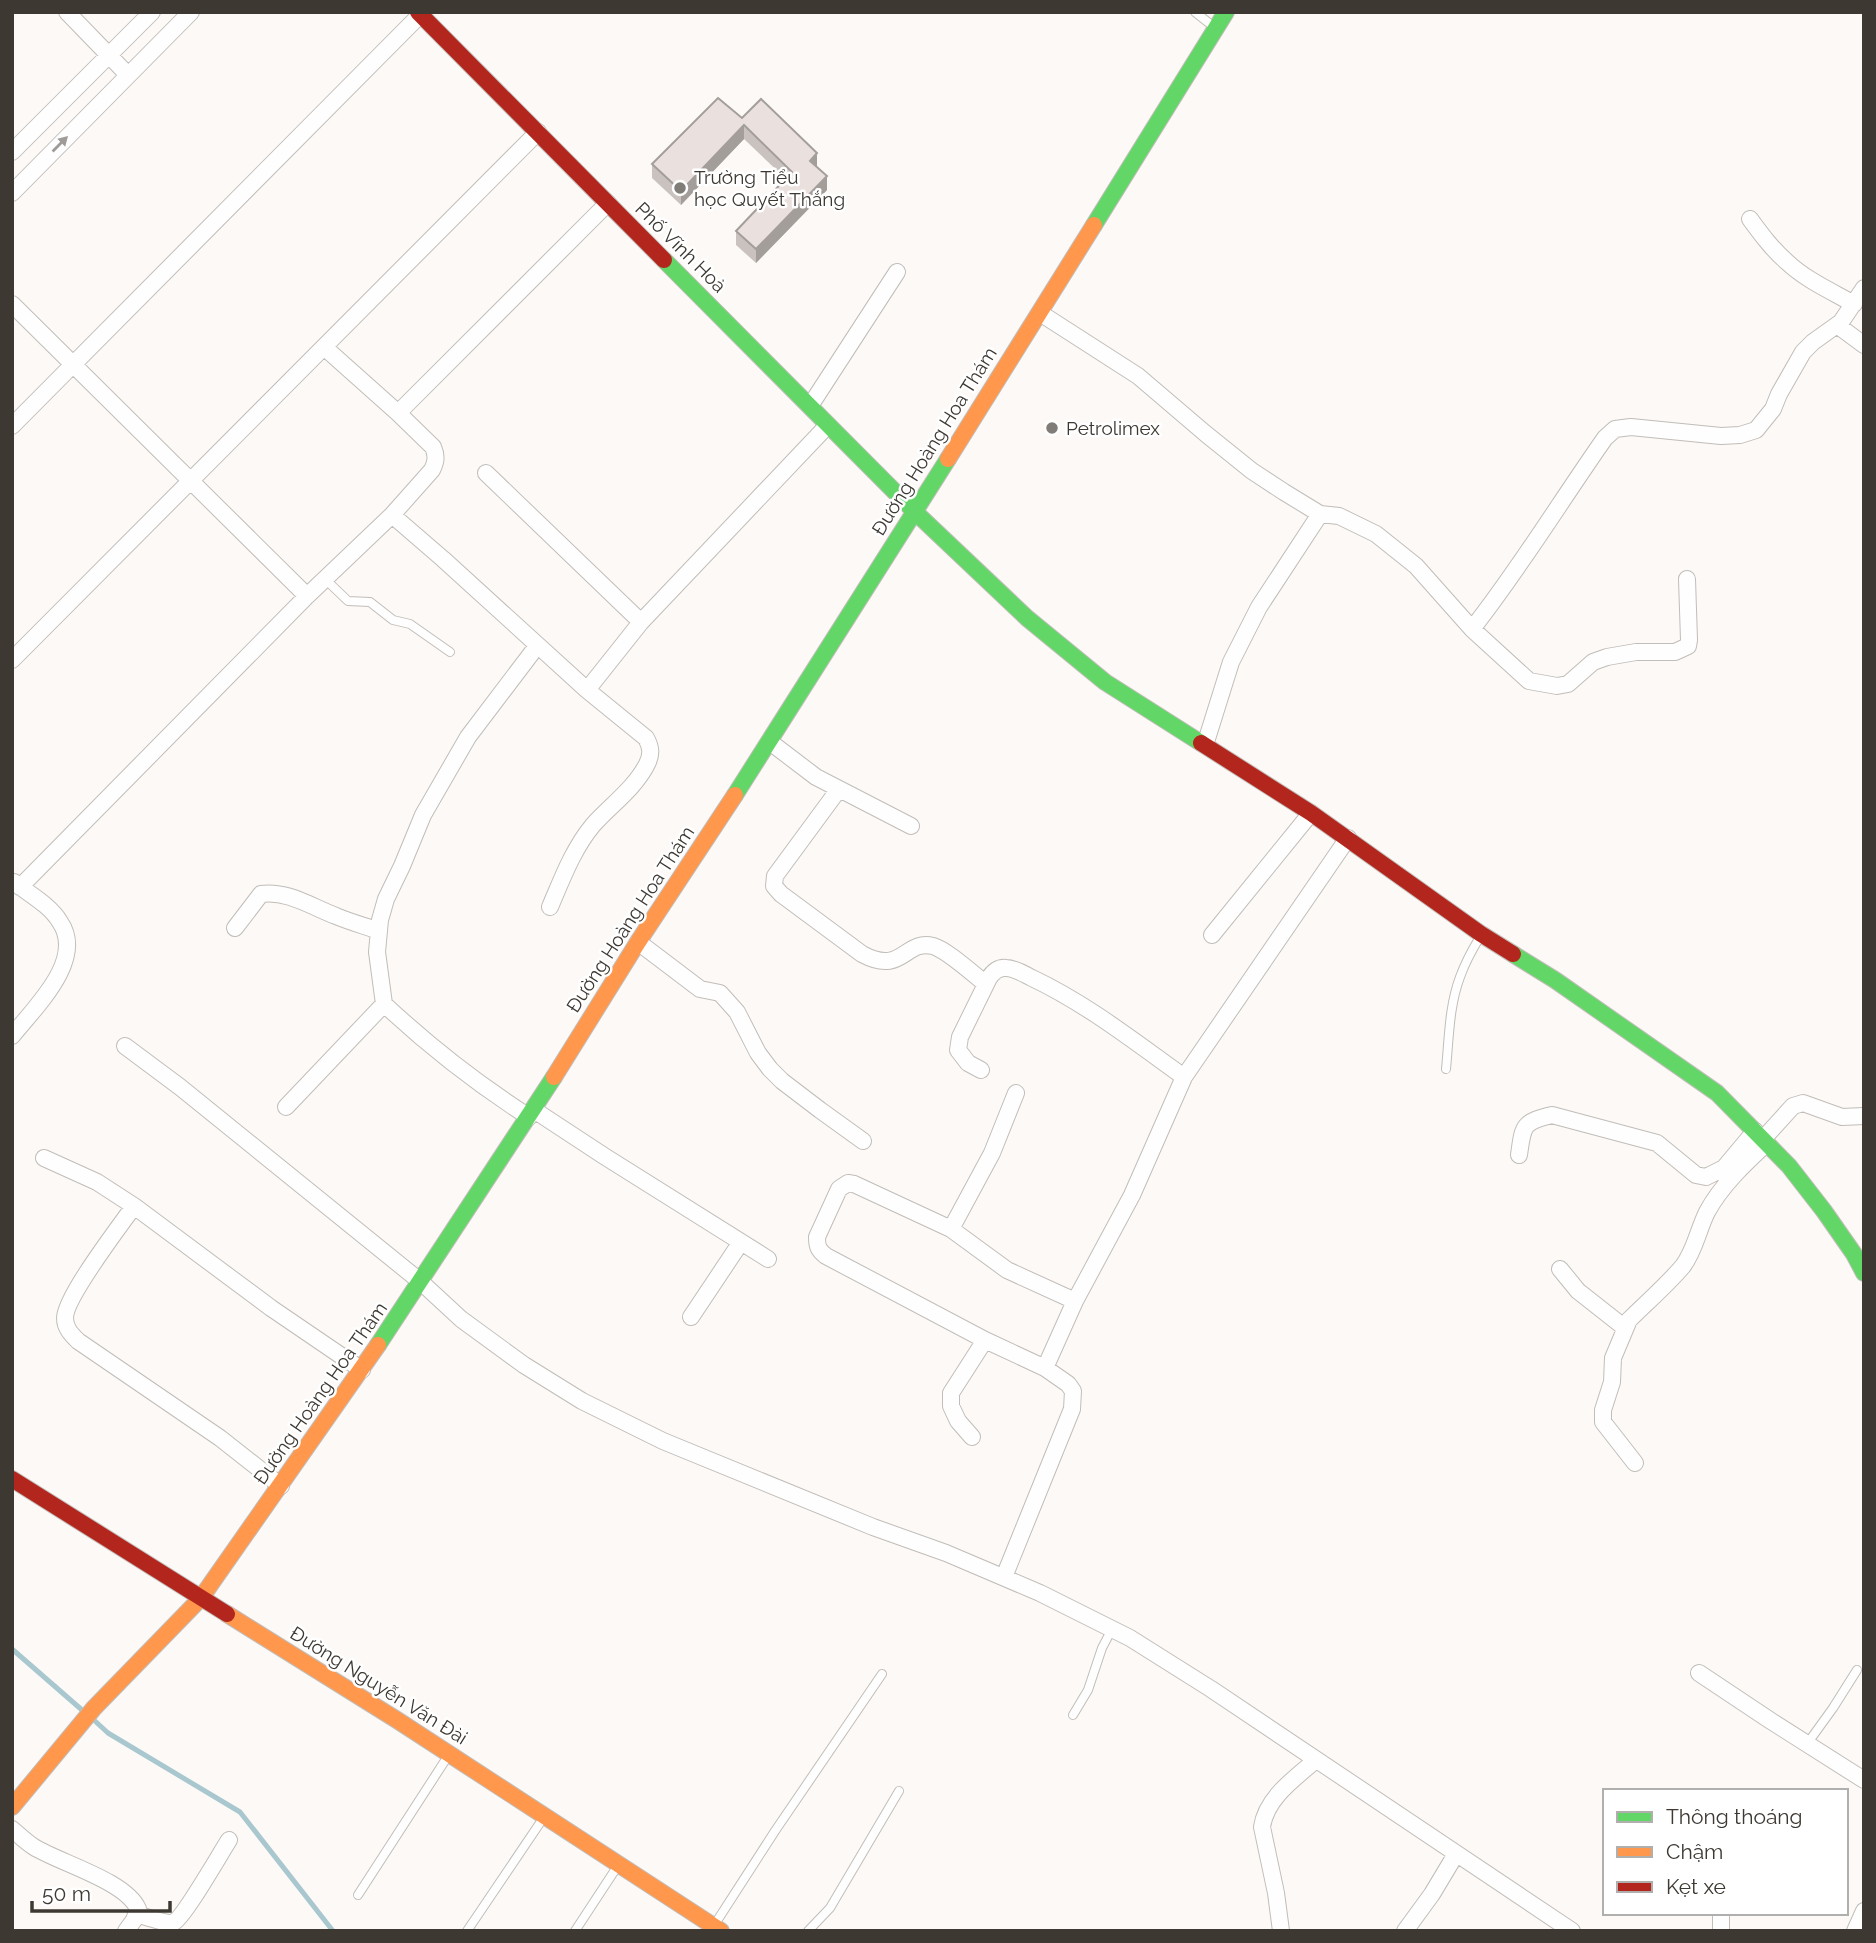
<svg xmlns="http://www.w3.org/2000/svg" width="1876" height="1943" viewBox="0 0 1876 1943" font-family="Raleway,sans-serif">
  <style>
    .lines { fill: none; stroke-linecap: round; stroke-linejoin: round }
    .stream { stroke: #a9c7cf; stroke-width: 5 }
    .lane-casing { stroke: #c1bdb9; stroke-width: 10 }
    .street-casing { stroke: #c1bdb9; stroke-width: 18 }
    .fast-casing { stroke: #c1bdb9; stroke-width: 18 }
    .slow-casing { stroke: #c1bdb9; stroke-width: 18 }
    .jam-casing { stroke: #c1bdb9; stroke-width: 18 }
    .lane { stroke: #fffefe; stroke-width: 8 }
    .street { stroke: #fffefe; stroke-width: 16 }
    .fast { stroke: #63d668; stroke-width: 16 }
    .slow { stroke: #ff974d; stroke-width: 16 }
    .jam { stroke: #b3261e; stroke-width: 16 }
    .wall { fill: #c9c2bf }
    .shaded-wall { fill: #a49e9b }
    .building { fill: #eae1de; stroke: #a49e9b; stroke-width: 2 }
    .oneway { fill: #9e9b98 }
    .poi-dot { fill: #807c77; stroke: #fff; stroke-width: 2.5 }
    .labels { text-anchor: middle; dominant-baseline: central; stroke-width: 5; stroke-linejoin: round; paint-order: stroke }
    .poi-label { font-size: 19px; fill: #3d3832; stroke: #fff; text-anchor: start }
    .street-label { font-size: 19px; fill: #3d3832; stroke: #fff }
  </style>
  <rect width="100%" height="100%" fill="#fcf9f6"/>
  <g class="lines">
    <path class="stream" d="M12 1649 82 1710
      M95 1721 108 1733 240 1812 333 1931"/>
    <defs>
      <path id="lane" d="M1195 12 1214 27
        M325 579 348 601 370 602 393 620 410 624 450 652
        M1446 1069C1449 1039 1449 1006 1460 977 1465 963 1472 950 1480 937
        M1073 1715 1088 1690 1102 1648 1112 1629
        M1807 1744 1833 1708 1857 1670
        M358 1895 448 1756
        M715 1924 775 1831 882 1674
        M467 1931 544 1817
        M575 1931 617 1867
        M808 1931 830 1908 899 1791"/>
      <path id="street" d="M67 12 128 75
        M12 152 152 12
        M12 193 191 12
        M1750 219C1761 234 1772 249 1787 262 1806 280 1831 291 1854 304
        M12 304 307 596
        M1040 313 1138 376 1206 434 1252 471 1284 492 1320 514 1339 516 1376 534 1416 566 1472 629C1520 568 1560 502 1605 438L1615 429 1631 427 1721 436 1740 435 1756 430 1773 409 1779 394 1803 352 1813 342 1841 322 1864 288
        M1837 325 1864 345
        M810 406 897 272
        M398 413 608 203
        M12 426 420 15
        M486 473 641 622
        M392 515 443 559 587 690 646 738C651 747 652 754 647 764 635 788 611 805 593 825 573 849 562 879 550 907
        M1472 629 1529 681 1557 686 1568 684 1593 662 1607 657 1636 652H1675L1688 646 1689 640 1687 579
        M12 660 538 132
        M587 690 641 622 828 425
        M770 742 816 777 911 826
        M1205 745 1231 662 1259 607 1320 514
        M839 789 775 876 774 886 781 894 862 954C903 976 904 939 933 946 947 950 973 974 986 984
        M20 887 307 596 392 515 432 470C436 462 437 456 433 447L398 413 324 347
        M235 928 261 894C287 890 312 907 336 916 350 922 365 926 379 931
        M1212 935 1311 813
        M638 942 700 989 720 993 737 1012 758 1053 770 1069 782 1081 820 1110 863 1141
        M12 1036C34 1008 86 960 60 922 50 905 29 894 14 882
        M125 1046 180 1087 421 1282 461 1319 524 1365 582 1401 663 1441 873 1527 946 1553 1040 1593 1130 1638 1211 1689 1572 1931
        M981 1070 968 1063 958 1050 960 1037 989 978C993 972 998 967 1006 968 1015 968 1024 974 1032 978 1087 1004 1135 1042 1184 1077
        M286 1107 384 1004
        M534 1110 604 1156 768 1259
        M529 1117C476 1083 430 1047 384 1004L377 952 380 920 386 899 402 866 423 815 468 737 537 646
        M1763 1139 1793 1106 1803 1103 1842 1117 1864 1116
        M1519 1155C1523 1126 1522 1122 1552 1115L1657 1143 1696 1175 1706 1177 1724 1168 1755 1131
        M44 1158 97 1182 134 1206 271 1308 362 1370
        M134 1206C120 1226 65 1297 65 1318 65 1328 71 1334 78 1341L220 1438 281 1486
        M951 1229 992 1153 1016 1093
        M1560 1269 1578 1291 1625 1328
        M691 1317 741 1242
        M1045 1368 1075 1301 1132 1195 1184 1077 1348 838
        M972 1437 958 1421 951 1406V1393L985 1340
        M1635 1463 1603 1422V1410L1612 1382 1613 1358 1629 1320C1647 1302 1667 1285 1683 1266 1695 1250 1698 1230 1707 1212 1721 1186 1745 1163 1767 1143
        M1004 1577 1072 1409 1073 1391 1068 1384 1045 1368 985 1340 826 1256C818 1250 817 1246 817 1237L839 1189 848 1183 854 1184 951 1229 1007 1270 1075 1301
        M1699 1673 1771 1721 1864 1780
        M12 1829C19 1835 26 1842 34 1847 60 1863 126 1881 138 1909L134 1920 126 1931
        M136 1914C144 1916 168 1925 174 1922 184 1917 220 1854 229 1840
        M1281 1931 1276 1893 1262 1827C1266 1798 1295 1778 1316 1760
        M1405 1931 1432 1894 1456 1854
        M1721 1931V1913
        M1855 1931 1864 1911"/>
      <path id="fast" d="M1094 225 1226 12
        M664 260 914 511 1027 618 1105 682 1201 743
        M735 795 948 459
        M1513 954 1555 980 1717 1093 1789 1166 1824 1211 1854 1254 1864 1273
        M378 1345 554 1077"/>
      <path id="slow" d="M948 459 1094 225
        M554 1077 638 942 735 795
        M227 1614 397 1720 721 1931
        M12 1807 94 1708 201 1598 378 1345"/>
      <path id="jam" d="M418 12 664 260
        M1201 743 1311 813 1481 934 1513 954
        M12 1479 227 1614"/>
    </defs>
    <use href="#lane" class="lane-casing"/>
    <use href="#street" class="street-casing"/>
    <use href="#fast" class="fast-casing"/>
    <use href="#slow" class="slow-casing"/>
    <use href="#jam" class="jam-casing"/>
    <use href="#lane" class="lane"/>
    <use href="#street" class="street"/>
    <use href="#fast" class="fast"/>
    <use href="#slow" class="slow"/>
    <use href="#jam" class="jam"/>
  </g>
  <path class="wall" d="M742 118 817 166 827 190 756 263 736 245V231L786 179 744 139 681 205 652 178V164Z"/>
  <path class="shaded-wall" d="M744 125V139L681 205V191Z
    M817 153V166L810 175V161Z
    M827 176V190L756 263V249Z"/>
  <path class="building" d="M718 98 742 118 761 99 817 153 810 161 827 176 756 249 736 231 792 172 744 125 681 191 652 164Z"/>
  <defs><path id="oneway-solid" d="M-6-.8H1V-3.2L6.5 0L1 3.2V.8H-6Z" transform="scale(1.75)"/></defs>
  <use class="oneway" href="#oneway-solid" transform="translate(60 144) rotate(-45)"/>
  <g class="poi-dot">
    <circle cx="680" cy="188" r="7"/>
    <circle cx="1052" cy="428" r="7"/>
  </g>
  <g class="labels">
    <g class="poi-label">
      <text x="694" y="177">Trường Tiểu<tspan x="694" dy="22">học Quyết Thắng</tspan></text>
      <text x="1066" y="428">Petrolimex</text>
    </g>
    <g class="street-label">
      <text transform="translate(681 247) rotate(45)">Phố Vĩnh Hoà</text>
      <text transform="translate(934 441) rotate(-58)">Đường Hoàng Hoa Thám</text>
      <text transform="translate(630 919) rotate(-57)">Đường Hoàng Hoa Thám</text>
      <text transform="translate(320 1393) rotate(-55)">Đường Hoàng Hoa Thám</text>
      <text transform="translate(379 1685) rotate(32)">Đường Nguyễn Văn Đài</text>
    </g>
  </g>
  <rect width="1876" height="1943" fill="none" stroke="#3d3832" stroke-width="28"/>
  <rect x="1603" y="1789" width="245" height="126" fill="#ffffff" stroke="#b1afad" stroke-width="2"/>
  <rect x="1617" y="1812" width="35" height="10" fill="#63d668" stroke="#b1afad" stroke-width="2"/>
  <text x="1666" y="1824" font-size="21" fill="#3d3832">Thông thoáng</text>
  <rect x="1617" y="1847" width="35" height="10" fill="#ff974d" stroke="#b1afad" stroke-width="2"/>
  <text x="1666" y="1859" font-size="21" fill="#3d3832">Chậm</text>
  <rect x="1617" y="1882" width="35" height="10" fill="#b3261e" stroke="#b1afad" stroke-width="2"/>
  <text x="1666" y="1894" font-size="21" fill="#3d3832">Kẹt xe</text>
  <path d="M32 1901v10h138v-10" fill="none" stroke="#3d3832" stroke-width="3.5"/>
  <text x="42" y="1901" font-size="21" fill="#3d3832" stroke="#ffffff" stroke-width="5" paint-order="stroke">50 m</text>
</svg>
